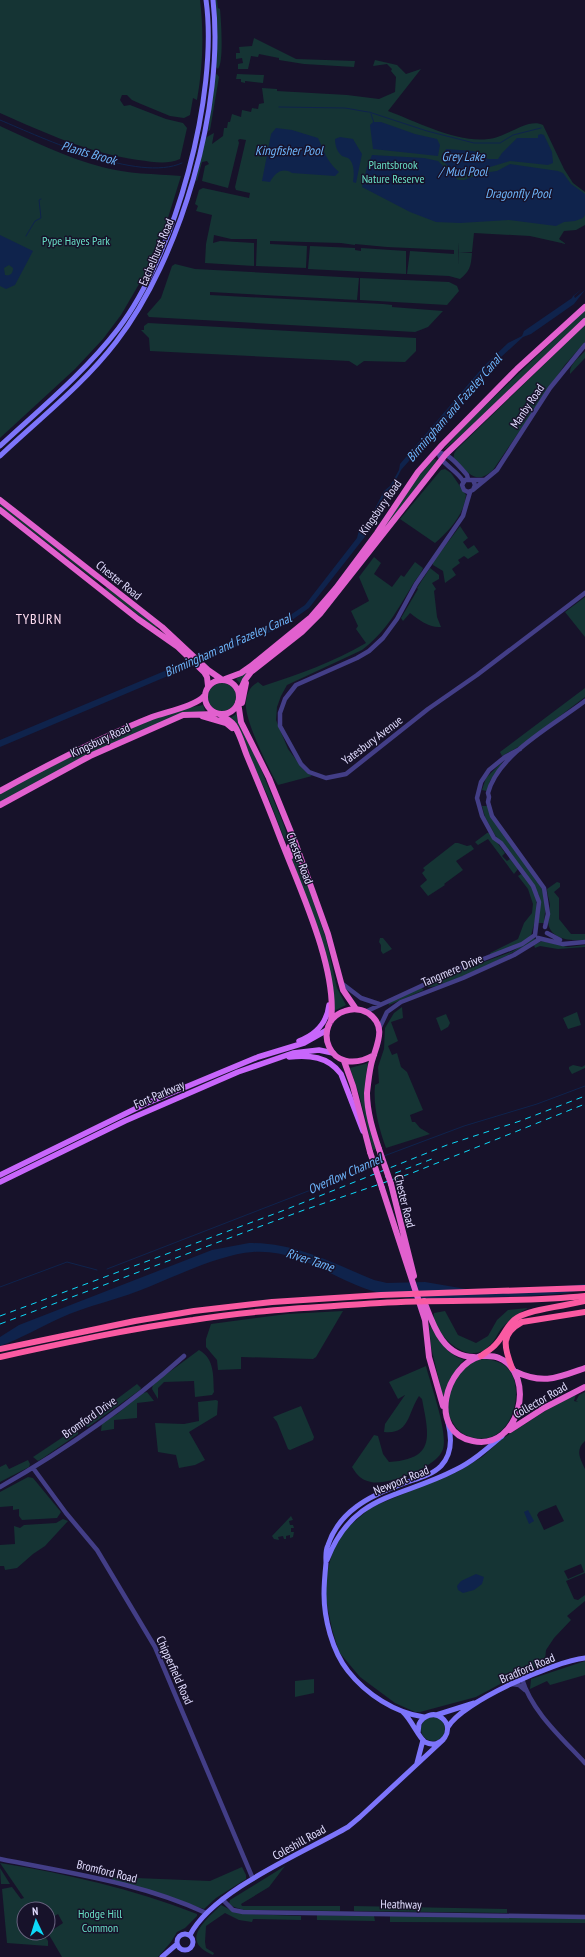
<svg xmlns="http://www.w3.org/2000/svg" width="585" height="1957" viewBox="0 0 585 1957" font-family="'PT Sans Narrow',sans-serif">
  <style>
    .green { fill: #153434; fill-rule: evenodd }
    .water { fill: #0f234c; fill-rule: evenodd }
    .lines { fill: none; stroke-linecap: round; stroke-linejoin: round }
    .stream { stroke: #0f234c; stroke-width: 1 }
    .tertiary { stroke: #433e87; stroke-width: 4.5 }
    .secondary { stroke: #7d75fb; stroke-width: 5 }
    .primary { stroke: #c866fb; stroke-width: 5.5 }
    .trunk { stroke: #e160ce; stroke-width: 6 }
    .motorway { stroke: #fa5aa2; stroke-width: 6 }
    .rail { stroke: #0dd9f8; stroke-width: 1; stroke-dasharray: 6 5; stroke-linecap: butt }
    .trunk-bridge { stroke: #e160ce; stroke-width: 6 }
    .motorway-bridge { stroke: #fa5aa2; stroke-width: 6 }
    .labels { text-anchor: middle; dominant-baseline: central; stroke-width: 3; stroke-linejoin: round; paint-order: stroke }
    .park-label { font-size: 12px; fill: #68dec4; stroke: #17122a }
    .street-label { font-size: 12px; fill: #e1dcfe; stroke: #17122a }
    .water-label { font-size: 13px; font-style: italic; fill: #6db5fb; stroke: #17122a }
    .quarter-label { font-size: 14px; letter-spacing: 1px; fill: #feddf1; stroke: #17122a }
  </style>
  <rect width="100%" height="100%" fill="#17122a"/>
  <path class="green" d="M0 0H200C204 33 203 66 197 100L193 98 190 115 184 118 170 116 141 104 132 100 127 95H122L120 100 124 106 130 105 166 119 183 123 187 128 180 159C166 165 154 162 138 160 89 153 45 133 0 113Z
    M215 0H217L218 8 220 9C221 20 224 62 218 69L216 67 217 29Z
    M254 38 296 59 355 61 354 67 304 64 279 60V58L259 54 258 57 251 56 248 69H238V64L243 63 242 58 236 59V53H240L239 47 252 46Z
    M375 60 397 65 406 74 421 69 388 111C417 122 458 143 488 139 506 138 528 117 543 125L564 169 573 183 585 192V225L576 230 564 231 559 239 566 244 530 236 474 233 472 252H459V242L458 265 459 252 472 253C471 266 470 271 460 279L449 276 407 274 410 251 454 254V250L387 247 355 244V245L341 243 270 241V244L307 246 306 268 256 266 257 239H231L214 235 213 243 220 241 254 243V266L205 263 206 244 212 215 196 211 198 206 195 204 199 190 203 188 249 198 250 193 236 190 235 187 246 140 240 139 238 140 239 143 228 188 202 181 205 166 209 164 207 161 202 162 197 181 196 180 205 138 214 133 212 144 223 136 224 128H227L228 122H230L232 114 241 117 242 110 251 112 252 108 258 109 259 104 264 103 262 88 277 89V91L347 95 379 99 395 92 396 77 391 71 392 69 387 64 373 66Z
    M217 74 219 77 210 130 208 131 215 75Z
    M237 74 264 75 263 83 245 81V83L241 82V79H236Z
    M0 126C33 141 67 158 102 167 127 174 155 174 181 176L162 237 149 267 121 315 103 339 75 369 0 438Z
    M310 246 355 248V250L361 251V248L406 251V274L308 269Z
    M175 264 195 269 359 278 357 300 210 292V295L383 304 392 305V307L443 311 428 327 415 332 149 317 147 314 161 298 172 266Z
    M360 278 449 282 457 286 459 291 447 305 360 300Z
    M585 310V319L480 419 445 449H444L465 425Z
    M148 323 416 338V351L405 362 364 361 357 366 349 361 150 351 149 338 141 330H144V326Z
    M585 325V342L564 366 493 470C481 481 474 479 463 468 461 465 456 461 454 458 453 454 455 452 457 449Z
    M585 351V358L570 374C569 364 579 358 585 351Z
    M434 459 437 460 435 463 330 602 315 618 255 667 240 683 236 679 296 633 321 610 383 529 413 482Z
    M445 469 451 473 466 495C464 515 449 531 435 543L400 519 441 470Z
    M0 502 97 579 95 580 0 506Z
    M460 526 468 538 463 542 468 549 474 545 479 552 468 559 464 556 458 560 460 563 452 569 456 575 445 583 443 571 433 565V562Z
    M374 557 381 563 374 574 392 587 401 575 404 577 415 562 423 568C421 574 416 579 413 584 398 609 386 632 362 650L287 685 281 696 277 707 276 720 288 749 304 770 312 776 278 785C269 770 243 717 246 702 247 692 250 687 258 682L263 686C299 674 334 662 366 643L356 629 358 626 351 611 369 601 359 577Z
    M430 568 439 575V579L432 583 436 589 434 591 437 617 441 627C429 628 419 620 410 613L403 621 401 618 418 589 417 588Z
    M107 586 157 626V627L155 628 105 589Z
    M585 597V637L565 612Z
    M208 697a14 14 0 1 1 28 0a14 14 0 1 1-28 0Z
    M585 688V697L522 745 502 756 500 752Z
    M203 705 205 711 178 716 0 802V794C54 761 125 727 185 708 191 706 197 707 203 705Z
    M238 713 283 823 289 841 288 842 284 838 267 794 230 718Z
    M502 762 501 766 490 781 487 791 482 790 486 778Z
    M482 806H488L542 888 546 903 544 923H538L540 910 539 895 495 835 485 817Z
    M487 833H490L505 853 502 856 507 861 510 859 518 869 514 874 488 839 478 845 475 842Z
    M455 843H458L467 846 471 845 474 849 456 861 463 870 444 884 445 885 428 896 420 886 427 880 422 873 425 870 423 868Z
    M297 854 326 939 337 988 346 1005 334 1011 312 916 291 856Z
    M521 874C539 884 539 911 533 928 532 931 532 934 530 937 522 946 502 951 491 955L490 953 518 939 524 923 532 913 533 904 528 889 518 876Z
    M557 882 560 883V887L554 892 559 898V919L571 934H585V940C571 941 548 940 548 920 548 915 550 910 550 904 549 899 547 894 547 889Z
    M380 938H383L392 949 383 954 381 951V945L379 942Z
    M534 938 536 940C519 950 441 990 426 987L461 969 463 970 513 951Z
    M542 941 568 947 585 945V947L558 949 540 946 535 948 534 945Z
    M421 987 424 990 389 1005 388 1001Z
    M402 1007 403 1018 391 1022 398 1041 388 1046 392 1055 397 1053 401 1067 407 1072 423 1110 410 1115 412 1122H415L420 1128 430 1134 386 1148C379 1128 373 1107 375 1085L379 1083 378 1067 384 1049 385 1028 394 1013Z
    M577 1012 581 1025 568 1029 563 1018Z
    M446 1014 450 1023 448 1027 441 1031 436 1018Z
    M368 1063C361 1097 369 1116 377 1149L373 1150 359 1094 350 1068Z
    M573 1065 582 1067 585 1065V1068L572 1074 569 1069V1067Z
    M528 1308C518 1313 508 1321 501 1329 497 1334 495 1341 490 1345 476 1360 459 1352 447 1340 440 1333 432 1322 434 1313L445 1311 458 1335 476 1343 488 1336 497 1320 508 1310Z
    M343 1311 316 1357 313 1359 241 1357V1369L218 1370 217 1360 206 1347V1339L211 1324 287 1314Z
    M429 1324C439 1340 446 1354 464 1360L459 1365 443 1397 431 1347Z
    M199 1350C215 1359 213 1376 214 1392L212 1395 195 1397 194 1381 164 1382 158 1388V1399L152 1389 153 1384Z
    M484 1359C494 1360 503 1362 509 1370 526 1391 511 1445 475 1438 467 1437 459 1432 455 1426 452 1421 448 1415 447 1409 446 1397 456 1375 465 1367 470 1362 478 1360 484 1359Z
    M426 1366C431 1386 448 1431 443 1449 438 1467 387 1486 371 1482 361 1480 357 1475 352 1467L374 1435 378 1436 383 1454 389 1462C436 1459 429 1436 422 1399L419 1396C408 1412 410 1435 384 1432L385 1424 405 1395 398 1399 389 1382Z
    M137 1384 141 1388 140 1390 88 1427 82 1425Z
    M147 1392 154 1401 137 1403V1418L114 1420V1429L101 1431 102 1423 117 1414 143 1393Z
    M585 1392V1441C575 1450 580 1458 585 1469V1573L566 1581 574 1599 578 1600 585 1595V1601L567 1616 571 1620 554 1638 546 1650 545 1660 542 1665 519 1674 476 1697 420 1712H415L395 1703 360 1677 339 1652 332 1629 325 1595 327 1572 333 1551 346 1529 369 1509 379 1504 457 1472 482 1457 502 1439 556 1404 576 1394 574 1401 578 1402 576 1401 579 1395ZM556 1505 564 1521 544 1530 537 1515 539 1512ZM581 1564 584 1572 568 1579 564 1571Z
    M216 1400 218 1401 217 1415 189 1432 205 1460 195 1465 179 1468 176 1455 158 1452 155 1423 184 1424 199 1421 198 1402Z
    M301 1406 314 1437 313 1440 290 1450 288 1449 277 1422 273 1417Z
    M78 1427V1434L43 1458 38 1461 33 1457Z
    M28 1460 30 1464 29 1467 0 1482V1467L6 1464 9 1469Z
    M28 1477 33 1478 61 1512 57 1518 22 1520 19 1516V1509L13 1510V1506L0 1507V1492Z
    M291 1516 293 1520 289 1521 290 1525H293L294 1528H291V1532H294L293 1537 290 1538V1535L286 1536V1539H284L283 1536 278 1537 279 1540 274 1539 272 1536Z
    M63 1519 68 1521 45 1546 33 1554 17 1568 5 1570 4 1566H0V1545L15 1544 14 1526 20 1528 24 1525 56 1523Z
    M585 1661V1675L550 1685 547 1681 530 1689 531 1679Z
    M314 1679V1693L295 1697V1681Z
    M421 1729a12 12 0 1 1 24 0a12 12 0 1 1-24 0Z
    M0 1863C68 1874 133 1889 197 1914V1916L185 1928 177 1932 171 1942 158 1957H62L48 1933 63 1923 58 1914 48 1920V1909H24V1933H43L48 1941V1946L7 1943 2 1889 12 1887 21 1899 24 1898Z
    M285 1866 269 1887 241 1904 242 1906H340V1911L244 1910 234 1907 229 1904 230 1900Z
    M242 1867 246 1875V1879L216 1898 204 1909 113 1880 111 1877 210 1881Z
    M0 1868 10 1884H1Z
    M221 1905 235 1912 250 1914 301 1916V1920L253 1919 252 1922 239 1920 225 1913 206 1926 205 1942 206 1948 214 1953 213 1955C179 1941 205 1921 221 1905Z
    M354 1906 507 1909V1913L354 1911Z
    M317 1915 374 1916 375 1921 317 1920Z
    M390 1916 585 1918V1923L390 1922Z"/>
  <path class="water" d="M373 122H381L415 134 437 139 440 145 438 156 373 149 370 125Z
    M276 128 292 130 318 138C325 153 326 160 339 172L335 176 292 173C282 167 275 173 270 182L262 181 271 134Z
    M541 134 544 135 552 152 553 163 548 165 510 161 460 176 456 175 443 161 446 149 474 151 488 159H498L502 153 517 138H538V135Z
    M340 137 353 139 362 154 356 183 353 182C354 175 355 163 348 158 346 157 344 157 342 156 337 152 335 145 335 139Z
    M372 155 424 158 438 161 458 180H464L483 173 497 171 510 164 558 171 563 173 571 184 585 194V215L583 218 575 221 564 222 556 226 509 220 460 223 436 222 410 212 362 187 367 167Z
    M0 235 33 251 15 285 6 289 0 286ZM9 265 13 268C13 274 10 276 5 275L4 268Z
    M583 288 574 296 575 298 585 290 574 304 531 334 523 337 500 358 401 470 371 529 309 608 282 627 216 655C202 656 192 659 182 670L0 747V740L167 670 206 651 260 630 286 618 305 605 357 538 359 530 366 526 384 491 390 486 399 470 400 464 484 366 508 343 522 336 524 331 572 298 573 296Z
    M249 1243C297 1243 330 1262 374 1280L387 1283 425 1282 466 1289 552 1287 585 1284V1290C553 1296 520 1296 487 1297 452 1298 415 1302 380 1293 334 1282 304 1249 253 1252 222 1254 180 1274 151 1286 121 1299 88 1305 58 1319 38 1328 22 1338 0 1346V1337L19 1325 212 1250Z
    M528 1510 534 1521 529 1524 524 1512Z
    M476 1574 484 1577 482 1584 474 1590 463 1593 458 1590 457 1586 461 1581Z"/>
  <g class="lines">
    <path class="stream" d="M279 107 345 108 368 112
      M369 112 427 131 474 143H500L513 135 541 128
      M371 114 374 123
      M0 120C43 138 138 183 182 163
      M26 236 35 221 41 218 39 200 41 199
      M384 1156 464 1126 537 1104 585 1086
      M107 1269 316 1188 369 1161
      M0 1287 67 1262 97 1270"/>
    <path class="tertiary" d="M438 451C440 464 457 470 463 481
      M435 453C448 451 458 465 467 475L468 479
      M473 480 475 485 473 490 468 492 464 490 462 485 465 480H485
      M474 489 497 470 550 388 585 345
      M470 492 463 516 416 584 397 619 383 638 369 651 357 658 296 685 285 699 280 713V726L301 764 309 772 326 778 346 774 428 709 477 675 585 593
      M520 749 505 757 489 770 481 782 477 798 482 816 494 838 501 843 533 886 539 902 535 935
      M488 793 489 797 488 802 492 816 544 888 548 914 545 927
      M488 793C498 754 554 725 585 701
      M547 933 560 940
      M538 938 563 944 585 942
      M340 982 361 998 379 1004
      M365 1012 458 969 522 944 535 935
      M379 1029 387 1012 401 1002 463 978 514 955 540 939
      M33 1468 66 1513 97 1550 155 1647 253 1879
      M0 1487C65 1450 128 1406 184 1356
      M522 1679C532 1712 562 1738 585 1763
      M512 1684 519 1685 525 1690
      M0 1859C69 1873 142 1883 206 1913
      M222 1899 233 1910 243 1912 585 1917"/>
    <path class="secondary" d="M0 446C40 409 84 373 118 329 175 255 219 94 206 0
      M0 456C39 419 83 385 116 342 181 258 225 105 213 0
      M327 1560C353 1493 399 1499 455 1470 472 1462 488 1448 502 1436
      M403 1712C411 1719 419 1738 425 1742 441 1751 456 1729 442 1718 434 1711 423 1716 419 1724L418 1733
      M436 1715 474 1703
      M424 1717C395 1713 366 1694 348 1671 332 1651 324 1618 324 1594 324 1583 325 1573 326 1563 326 1557 325 1551 328 1545 333 1530 344 1516 356 1507 370 1496 387 1490 402 1484 415 1479 431 1476 441 1466 452 1454 452 1438 448 1423
      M448 1727C462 1702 555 1661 585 1658
      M417 1763 423 1740
      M177 1942a8 8 0 1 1 16 0a8 8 0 1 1-16 0Z
      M190 1935C213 1890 303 1853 348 1827L360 1817 443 1740
      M162 1957 177 1944"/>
    <path class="primary" d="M299 1041C315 1035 327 1023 329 1005
      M289 1057C309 1055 328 1056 341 1074L363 1131
      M0 1175 145 1104 258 1057 304 1043 327 1030
      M0 1182 125 1121 238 1072 293 1053 319 1050 333 1053"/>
    <path class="trunk" d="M0 500 162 627 208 670 221 679
      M0 510 138 619 178 647 204 672 207 677 208 686
      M225 679 241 673 251 666 311 617 336 588 377 533 418 472 442 445 517 369 585 307
      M205 697a17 17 0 1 1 34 0a17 17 0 1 1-34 0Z
      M239 693 245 680 251 672 302 632 320 614 446 454 585 321
      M238 702 241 722 269 778 295 842 328 934 343 990 356 1009
      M242 703 246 683
      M219 714C224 717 230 720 234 725 240 734 243 746 247 756 258 782 269 808 279 835 298 885 338 968 331 1021
      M202 716 226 723 232 728
      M0 791C49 764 99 738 152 717 165 712 197 706 205 695
      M0 805 90 756 183 715 215 714
      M290 857V846L295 842
      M374 1055C328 1081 310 1022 345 1011 353 1008 361 1009 368 1013 389 1027 375 1047 371 1065 369 1074 368 1084 367 1093 367 1112 373 1131 379 1149
      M344 1061 353 1086 370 1152
      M391 1184 414 1276
      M382 1188 425 1320 429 1357 443 1406
      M424 1301C433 1325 443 1357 474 1357
      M481 1356C487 1356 493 1355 499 1358 537 1374 520 1451 473 1441 427 1432 445 1365 481 1356Z
      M514 1371C543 1385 557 1378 585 1368
      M510 1430 544 1408 585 1387"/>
    <path class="motorway" d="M481 1356C486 1352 492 1349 496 1344 503 1337 506 1327 514 1320 526 1309 567 1306 585 1301
      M512 1368C504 1347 500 1334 522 1322L585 1312"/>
    <path class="rail" d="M385 1177 432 1159
      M0 1316 282 1211 447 1145 520 1121 585 1096
      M0 1324 304 1210 412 1173 585 1104"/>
    <path class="trunk-bridge" d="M379 1149 391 1184
      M370 1152 382 1188"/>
    <path class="motorway-bridge" d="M0 1349 135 1321 194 1311 272 1302 381 1295 585 1288
      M0 1357C64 1343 128 1329 193 1320 254 1310 317 1307 380 1303 448 1299 517 1303 585 1296"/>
  </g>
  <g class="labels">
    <g class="park-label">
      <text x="393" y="164">Plantsbrook<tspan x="393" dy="14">Nature Reserve</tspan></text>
      <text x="76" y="240">Pype Hayes Park</text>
      <text x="100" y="1913">Hodge Hill<tspan x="100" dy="14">Common</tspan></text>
    </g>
    <g class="street-label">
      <text transform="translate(156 252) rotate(-67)">Eachelhurst Road</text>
      <text transform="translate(527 406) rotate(-56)">Manby Road</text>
      <text transform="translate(380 507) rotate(-55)">Kingsbury Road</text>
      <text transform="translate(119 580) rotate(39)">Chester Road</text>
      <text transform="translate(100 740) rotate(-25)">Kingsbury Road</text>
      <text transform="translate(372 740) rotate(-37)">Yatesbury Avenue</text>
      <text transform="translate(300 858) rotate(69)">Chester Road</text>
      <text transform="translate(452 970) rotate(-23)">Tangmere Drive</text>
      <text transform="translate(159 1094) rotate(-23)">Fort Parkway</text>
      <text transform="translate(405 1201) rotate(76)">Chester Road</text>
      <text transform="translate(540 1400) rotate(-30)">Collector Road</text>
      <text transform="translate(89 1417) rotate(-35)">Bromford Drive</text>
      <text transform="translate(401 1480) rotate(-22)">Newport Road</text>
      <text transform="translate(527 1668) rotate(-23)">Bradford Road</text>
      <text transform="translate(175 1670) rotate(66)">Chipperfield Road</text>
      <text transform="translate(299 1842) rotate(-29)">Coleshill Road</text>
      <text transform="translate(107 1871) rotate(14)">Bromford Road</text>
      <text transform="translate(401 1904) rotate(1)">Heathway</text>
    </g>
    <g class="water-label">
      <text x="289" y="150">Kingfisher Pool</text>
      <text transform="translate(89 153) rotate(16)">Plants Brook</text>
      <text x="463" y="156">Grey Lake<tspan x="463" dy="15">/ Mud Pool</tspan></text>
      <text x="518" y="193">Dragonfly Pool</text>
      <text transform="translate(454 408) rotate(-49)">Birmingham and Fazeley Canal</text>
      <text transform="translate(228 645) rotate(-24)">Birmingham and Fazeley Canal</text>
      <text transform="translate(345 1174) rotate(-24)">Overflow Channel</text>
      <text transform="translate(310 1260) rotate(18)">River Tame</text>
    </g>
    <g class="quarter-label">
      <text x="39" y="619">TYBURN</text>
    </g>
  </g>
  <g transform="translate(36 1921) rotate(356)"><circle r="19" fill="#17122a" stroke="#68637f"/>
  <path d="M0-3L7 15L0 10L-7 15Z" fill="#0dd9f8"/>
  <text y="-6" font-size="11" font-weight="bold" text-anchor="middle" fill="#e1dcfe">N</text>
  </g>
</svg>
